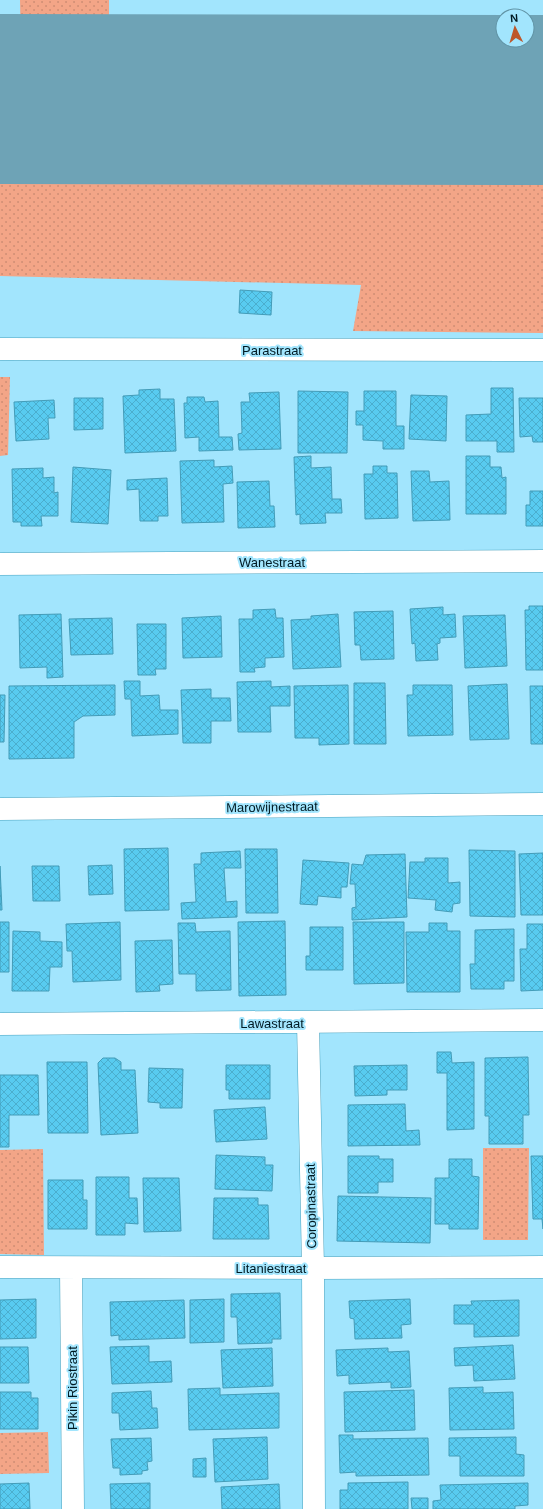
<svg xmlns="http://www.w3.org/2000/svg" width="543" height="1509" viewBox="0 0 543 1509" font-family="Arial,sans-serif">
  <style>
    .green { fill: url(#green-dots) }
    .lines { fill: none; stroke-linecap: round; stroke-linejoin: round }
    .runway { stroke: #6ea3b6; stroke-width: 170 }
    .building { fill: url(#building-cross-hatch); stroke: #439cb8 }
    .minor-casing { stroke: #48a1bd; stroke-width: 23 }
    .minor { stroke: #fff; stroke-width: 22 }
    .labels { text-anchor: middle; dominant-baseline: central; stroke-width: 4; stroke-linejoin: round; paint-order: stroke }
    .street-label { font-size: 13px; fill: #001a23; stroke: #a2e5fd }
  </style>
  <defs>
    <pattern id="green-dots" width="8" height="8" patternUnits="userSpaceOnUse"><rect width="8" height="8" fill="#f3a587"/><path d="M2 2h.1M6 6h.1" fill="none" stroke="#cf8d74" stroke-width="1.8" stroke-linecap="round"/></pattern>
    <pattern id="building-cross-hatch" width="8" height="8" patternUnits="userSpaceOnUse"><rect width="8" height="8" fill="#58cbf0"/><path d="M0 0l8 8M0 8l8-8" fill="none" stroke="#4baece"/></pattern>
  </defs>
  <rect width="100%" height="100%" fill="#a2e5fd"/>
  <path class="green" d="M20 0H109V52L21 53Z
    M0 169 543 170V333L353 331 361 285 0 276Z
    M0 377H10L8 455 0 456Z
    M483 1148H529L528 1240H483Z
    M43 1149 44 1255 0 1254V1150Z
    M48 1432 49 1473 0 1474V1433Z"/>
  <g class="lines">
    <path class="runway" d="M0 99 543 100"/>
  </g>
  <path class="building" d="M240 290 272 292 271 315 239 313Z
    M491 388H513L514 452H497V441H466V415L491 414Z
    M160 389V399H174L176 451 125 453 123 396 139 395V390Z
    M298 391 348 392 347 453H298Z
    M364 391H396V426H404V449H383V441L363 440V425H356V411H364Z
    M279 392 281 449 239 450 238 434 242 433 241 402H250L249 393Z
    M411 395 447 396 446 441 409 439Z
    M187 397H204L205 402 218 401 219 437H232L233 450 199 451V437L185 438 184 403H187Z
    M74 398H103V429L74 430Z
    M519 398H543V442H533L532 436 520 437Z
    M54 400 55 418H48L49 439 16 441 14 402Z
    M311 456V468L331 467 332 499H341L342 513H325L326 523 300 524V514L296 515 294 457Z
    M466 456H490V467H501L502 478 506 477V514H466Z
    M214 460V467L232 466 233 483 223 484 224 522 182 523 180 461Z
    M373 466H387V473H397L398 518 365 519 364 474H373Z
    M73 467 111 470 108 524 71 522Z
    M43 468V478L54 477V493L58 492V516H41L42 526H21V522H13L12 469Z
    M411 471H429L430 482 449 481 450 520 413 521Z
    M167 478 168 516H158V521H140L139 489 127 490V480Z
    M269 481 270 506H274L275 527 238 528 237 482Z
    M530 491H543V526H526V505H530Z
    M529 606H543V670H526L525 610H529Z
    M443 607V615L455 614 456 637 440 638V643L437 644 438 660 416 661 415 643 412 644 410 609Z
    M275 609 276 618H283L284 657 265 658V667L254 668 255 672H240L239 619H253V610Z
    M393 611 394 659 361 660 360 645H355L354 612Z
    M61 614 63 677 47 678V667L20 668 19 615Z
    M338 614 341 667 293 669 291 620 311 619V616Z
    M505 615 507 666 465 668 463 616Z
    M221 616 222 657 183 658 182 618Z
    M112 618 113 654 71 655 69 619Z
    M137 624H166V669H155L156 675H138Z
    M124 681H140V696L159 695 160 710H178V734L132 736 131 699H125Z
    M271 681V687L290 686V706H270L271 732H238L237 682Z
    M354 683H385L386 744H354Z
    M507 684 509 739 470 740 468 686Z
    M115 685V715L83 716 74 722V758L9 759V686Z
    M348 685 349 744 319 745V738H295L294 686Z
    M413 685H452L453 735 408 736 407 695H413Z
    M530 686H543V744H531Z
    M211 689V698H230L231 721H211V743H183L181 690Z
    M0 695H5L4 742H0Z
    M168 848 169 910 125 911 124 849Z
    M245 849H277L278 913H246Z
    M469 850 515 851V917L470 916Z
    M240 851 241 868H224L226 902 237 901V917L182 919 181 903 196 902 194 864H201V853Z
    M543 853V915H521L519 854Z
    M405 854 407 917 352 920V908L356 907 355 884H350L352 864 363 865 366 855Z
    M425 858H448V883L460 882V903L453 904 452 912 435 910 436 900 408 898 410 862H425Z
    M303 860 349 863 347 887H341V898L318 896 317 905 300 904Z
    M112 865 113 894 89 895 88 866Z
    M0 866 2 910H0Z
    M32 866H59L60 901H33Z
    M285 921 286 995 239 996 238 922Z
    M0 922H9V972H0Z
    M120 922 121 980 73 982 72 951H67L66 924Z
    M353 922H404V983L354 984Z
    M178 923H195L196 932 230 931 231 990 196 991V974H179Z
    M429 923H447V931H460V992H407L406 932H429Z
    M527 924H543V990L521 991 520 949H527Z
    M310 927H343V970H306V956H310Z
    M514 929V981H504V989H471L470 964H475V930Z
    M13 931 40 932V941L62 942V967H50L49 991H12Z
    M172 940 173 984 159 985 160 991 136 992 135 941Z
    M437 1052H451L452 1063 474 1062V1129L447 1130V1073H437Z
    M528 1057 529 1115H523V1144H489V1116H485V1058Z
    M103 1058H115L121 1062V1070H135L138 1133 101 1135 98 1063Z
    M47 1062H87L88 1133H48Z
    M226 1065H270V1099H229V1090H226Z
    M407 1065V1090H387V1095L355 1096 354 1066Z
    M149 1068 183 1069 182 1108H160V1103L148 1102Z
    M0 1075H38L39 1115H9V1147H0Z
    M405 1104 406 1131 419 1130 420 1145 348 1146V1105Z
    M265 1107 267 1139 216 1142 214 1110Z
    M216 1155 265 1157V1165H273L272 1191 215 1189Z
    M348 1156H379V1159H393V1182H378V1193H348Z
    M531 1156H543V1229L542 1219H533Z
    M449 1159H472V1176L479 1177 478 1229H449V1224H435V1178H449Z
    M96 1177H129V1198H137L138 1224 125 1223V1235H96Z
    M143 1178H179L181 1231 144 1232Z
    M48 1180H83V1200H87V1229H48Z
    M338 1196 431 1198 430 1243 337 1241Z
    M214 1198H258V1205H268L269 1239H213Z
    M280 1293 281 1339H272V1343L238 1344 237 1317H231V1294Z
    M36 1299V1338L0 1339V1300Z
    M224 1299V1342L190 1343V1300Z
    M410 1299 411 1324 401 1325 402 1338 355 1339 354 1319 350 1318 349 1301Z
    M184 1300 185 1338 119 1340V1335L111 1336 110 1302Z
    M519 1300V1336L474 1337V1324H454V1305H472L471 1301Z
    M513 1345 515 1379 474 1381 473 1365 455 1366 454 1348Z
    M149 1346V1362L171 1361 172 1382 112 1384 110 1347Z
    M0 1347H28L29 1383H0Z
    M272 1348 273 1386 223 1388 221 1350Z
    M388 1348V1352L409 1351 411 1387 391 1388V1382L349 1384V1375L337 1376 336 1350Z
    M483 1387V1393L513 1392 514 1429 450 1430 449 1388Z
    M220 1388V1395L279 1393V1428L189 1430 188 1389Z
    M414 1390 415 1430 345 1432 344 1392Z
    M151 1391 152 1408H157L158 1428 120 1430 119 1413H112V1393Z
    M0 1392H31V1398H38V1429H0Z
    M339 1435H353V1439L428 1438 429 1475 356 1476V1472L340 1473Z
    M267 1437 268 1479 215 1482 213 1439Z
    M516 1437V1454L524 1455V1476H460V1456H449V1438Z
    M151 1438 152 1461 147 1462 148 1470 142 1471V1474L120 1475V1468H113L111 1439Z
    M206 1458V1477H193V1459Z
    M408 1482V1509H340V1490H348V1483Z
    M29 1483 30 1509H0V1484Z
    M150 1483V1509H111L110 1484Z
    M528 1483V1505L515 1506V1509H433V1501L441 1500 440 1485Z
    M279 1484 280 1509H222L221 1487Z
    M411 1498H428V1509H412Z"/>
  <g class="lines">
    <defs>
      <path id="minor" d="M0 349 543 350
        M0 564 543 561
        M0 809 543 804
        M308 1023 313 1268 314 1509
        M0 1024 543 1020
        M0 1267 313 1268 543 1267
        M71 1268 73 1509"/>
    </defs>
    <use href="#minor" class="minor-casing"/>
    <use href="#minor" class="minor"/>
  </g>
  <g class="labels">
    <g class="street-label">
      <text x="272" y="350">Parastraat</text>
      <text x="272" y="562">Wanestraat</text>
      <text transform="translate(272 807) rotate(-1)">Marowijnestraat</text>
      <text x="272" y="1023">Lawastraat</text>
      <text transform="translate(311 1206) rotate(-91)">Coropinastraat</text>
      <text x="271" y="1268">Litaniestraat</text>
      <text transform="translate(72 1388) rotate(-90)">Pikin Riostraat</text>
    </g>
  </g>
  <g transform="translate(515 28) rotate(355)"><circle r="19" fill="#a2e5fd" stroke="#6194a6"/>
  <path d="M0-3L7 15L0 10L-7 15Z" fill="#bd572b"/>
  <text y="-6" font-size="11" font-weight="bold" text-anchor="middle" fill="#001a23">N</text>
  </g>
</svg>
